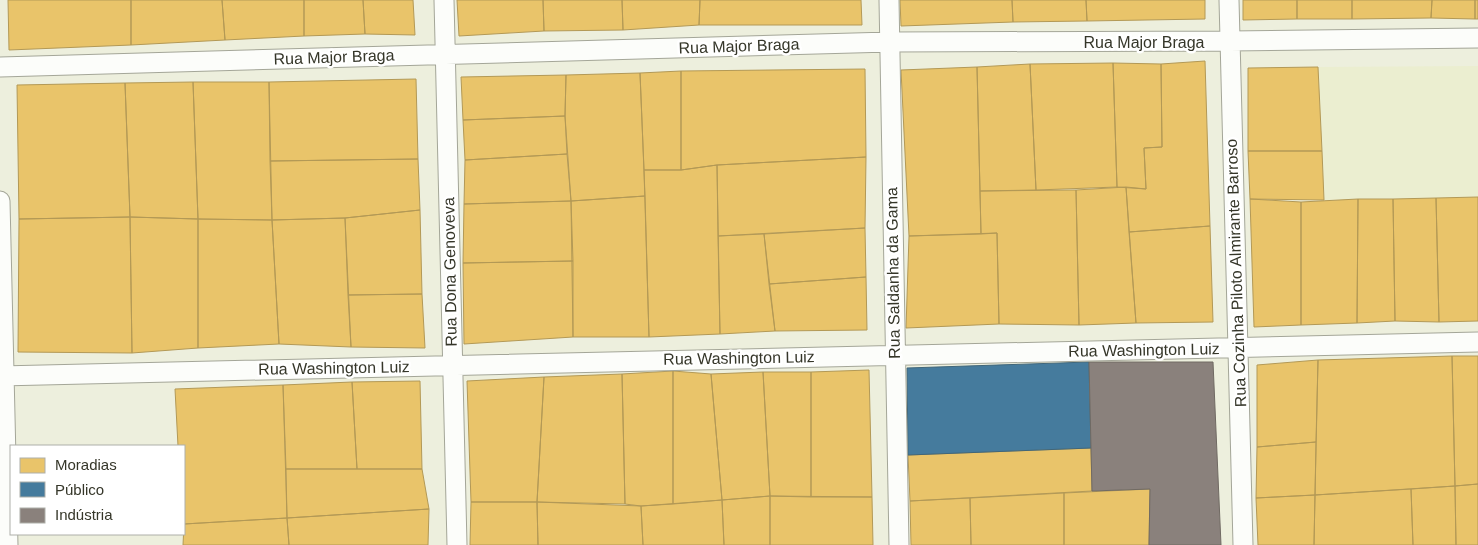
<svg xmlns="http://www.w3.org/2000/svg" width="1478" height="545" viewBox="0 0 1478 545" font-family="Helvetica,sans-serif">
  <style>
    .built { fill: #ebeed0 }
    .homes { fill: #e9c46a; stroke: #b39956 }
    .public { fill: #457b9d; stroke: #40667a }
    .industry { fill: #8a817c; stroke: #706a63 }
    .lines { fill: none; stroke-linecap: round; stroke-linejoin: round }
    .street-casing { stroke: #a4a698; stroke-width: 21 }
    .street { stroke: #fcfdfa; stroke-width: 19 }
    .labels { text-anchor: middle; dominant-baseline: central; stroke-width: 5; stroke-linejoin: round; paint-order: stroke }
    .street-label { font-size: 16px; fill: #353629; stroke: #fff }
  </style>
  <rect width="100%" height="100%" fill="#edefdd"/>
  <path class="built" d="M1478 66V197L1324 200 1318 67Z"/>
  <path class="homes" d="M8 0H131V45L9 50Z
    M131 0H222L225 40 131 45Z
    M222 0H304V36L225 40Z
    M304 0H363L365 34 304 36Z
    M363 0H413L415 35 365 34Z
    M457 0H543L544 31 459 36Z
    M543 0H622L623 30 544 31Z
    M622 0H700L699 25 623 30Z
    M700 0H861L862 25H699Z
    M900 0H1012L1013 22 901 26Z
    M1012 0H1086L1087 21 1013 22Z
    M1086 0H1205V19L1087 21Z
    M1243 0H1297V19L1243 20Z
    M1297 0H1352V19H1297Z
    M1352 0H1432L1431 18 1352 19Z
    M1432 0H1475V19L1431 18Z
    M1475 0H1478V19H1475Z
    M1205 61 1210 226 1129 232 1126 187 1146 189 1144 148 1162 147 1161 64Z
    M1113 63 1161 64 1162 147 1144 148 1146 189 1117 187Z
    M1113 63 1117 187 1036 190 1030 64Z
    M1030 64 1036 190 980 191 977 67Z
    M977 67 981 234 909 236 901 70Z
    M1318 67 1322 151H1248V68Z
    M865 69 866 157 717 165 681 170V71Z
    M681 71V170H644L640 73Z
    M640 73 645 196 571 201 565 116 566 75Z
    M566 75 565 116 463 120 461 77Z
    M416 79 418 159 270 161 269 82Z
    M193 82 198 219 130 217 125 83Z
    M193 82H269L272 220 198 219Z
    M125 83 130 217 19 219 17 85Z
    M565 116 567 154 465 160 463 120Z
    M1248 151H1322L1324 200 1250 199Z
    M567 154 571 201 464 204 465 160Z
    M866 157 865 228 718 236 717 165Z
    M418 159 420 210 345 218 272 220 270 161Z
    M717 165 720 334 649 337 644 170H681Z
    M1126 187 1136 323 1079 325 1076 190Z
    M1076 190 1079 325 999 324 997 233 981 234 980 191Z
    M645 196 649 337H573L571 201Z
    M1478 197V321L1439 322 1436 198Z
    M1436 198 1439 322 1395 321 1393 199Z
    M1250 199 1301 202V325L1254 327Z
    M1358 199H1393L1395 321 1357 323Z
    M1358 199 1357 323 1301 325V202Z
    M571 201 573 261 463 263 464 204Z
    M420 210 422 294 348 295 345 218Z
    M130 217 132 353 18 352 19 219Z
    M130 217 198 219V348L132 353Z
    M345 218 351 347 279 344 272 220Z
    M198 219 272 220 279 344 198 348Z
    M1210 226 1213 322 1136 323 1129 232Z
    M865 228 866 277 769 284 764 234Z
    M997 233 999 324 906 328 909 236Z
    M764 234 775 331 720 334 718 236Z
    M573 261V337L464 344 463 263Z
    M866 277 867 330 775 331 769 284Z
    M422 294 425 348 351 347 348 295Z
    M1452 356H1478V484L1455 486Z
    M1452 356 1455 486 1315 495 1318 360Z
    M1318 360 1316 442 1257 447V365Z
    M869 370 872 497H811V372Z
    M673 371 711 374 722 500 673 504Z
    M673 371V504L641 506 625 504 622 374Z
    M763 372H811V497L770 496Z
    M763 372 770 496 722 500 711 374Z
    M622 374 625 504 537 502 544 377Z
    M544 377 537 502H471L467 381Z
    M420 381 422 469H357L352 382Z
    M352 382 357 469H286L283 385Z
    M283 385 287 518 184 524V446H178L175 389Z
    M1316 442 1315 495 1256 498 1257 447Z
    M1091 448 1092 491 910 501 908 455Z
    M286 469H422L429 509 287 518Z
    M1478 484V545H1456L1455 486Z
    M1455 486 1456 545H1413L1411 489Z
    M1150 489 1149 545H1064V493Z
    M1411 489 1413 545H1314L1315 495Z
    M1064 493V545H971L970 498Z
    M1315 495 1314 545H1258L1256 498Z
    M770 496V545H724L722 500Z
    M770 496 872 497 873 545H770Z
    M970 498 971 545H911L910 501Z
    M722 500 724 545H643L641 506Z
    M471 502H537L538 545H470Z
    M537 502 641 506 643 545H538Z
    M429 509 428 545H289L287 518Z
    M287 518 289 545H183L184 524Z"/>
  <path class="public" d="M1089 362 1091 448 908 455 907 368Z"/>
  <path class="industry" d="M1089 362H1213L1221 545H1149L1150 489 1092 491Z"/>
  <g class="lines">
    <defs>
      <path id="street" d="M444 0 457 545
        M889 0 899 545
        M1229 0 1243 545
        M0 67 890 42 1230 41 1478 38
        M0 201 8 545
        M0 376 1478 342"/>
    </defs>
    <use href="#street" class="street-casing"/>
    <use href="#street" class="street"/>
  </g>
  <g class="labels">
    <g class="street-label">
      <text x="1144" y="42">Rua Major Braga</text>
      <text transform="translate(739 46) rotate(-2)">Rua Major Braga</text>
      <text transform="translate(334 57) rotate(-2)">Rua Major Braga</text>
      <text transform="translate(450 272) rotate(-91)">Rua Dona Genoveva</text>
      <text transform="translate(893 273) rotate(-91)">Rua Saldanha da Gama</text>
      <text transform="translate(1236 273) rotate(-92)">Rua Cozinha Piloto Almirante Barroso</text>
      <text transform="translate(1144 350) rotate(-1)">Rua Washington Luiz</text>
      <text transform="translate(739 358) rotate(-1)">Rua Washington Luiz</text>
      <text transform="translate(334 368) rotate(-1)">Rua Washington Luiz</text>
    </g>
  </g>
  <rect x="10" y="445" width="175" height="90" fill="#ffffff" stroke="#aeafa9"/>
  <rect x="20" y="458" width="25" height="15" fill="#e9c46a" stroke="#aeafa9"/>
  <text x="55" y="470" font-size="15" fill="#353629">Moradias</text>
  <rect x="20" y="482" width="25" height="15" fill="#457b9d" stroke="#aeafa9"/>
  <text x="55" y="495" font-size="15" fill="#353629">Público</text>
  <rect x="20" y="508" width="25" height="15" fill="#8a817c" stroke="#aeafa9"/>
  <text x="55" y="520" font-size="15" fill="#353629">Indústria</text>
</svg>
